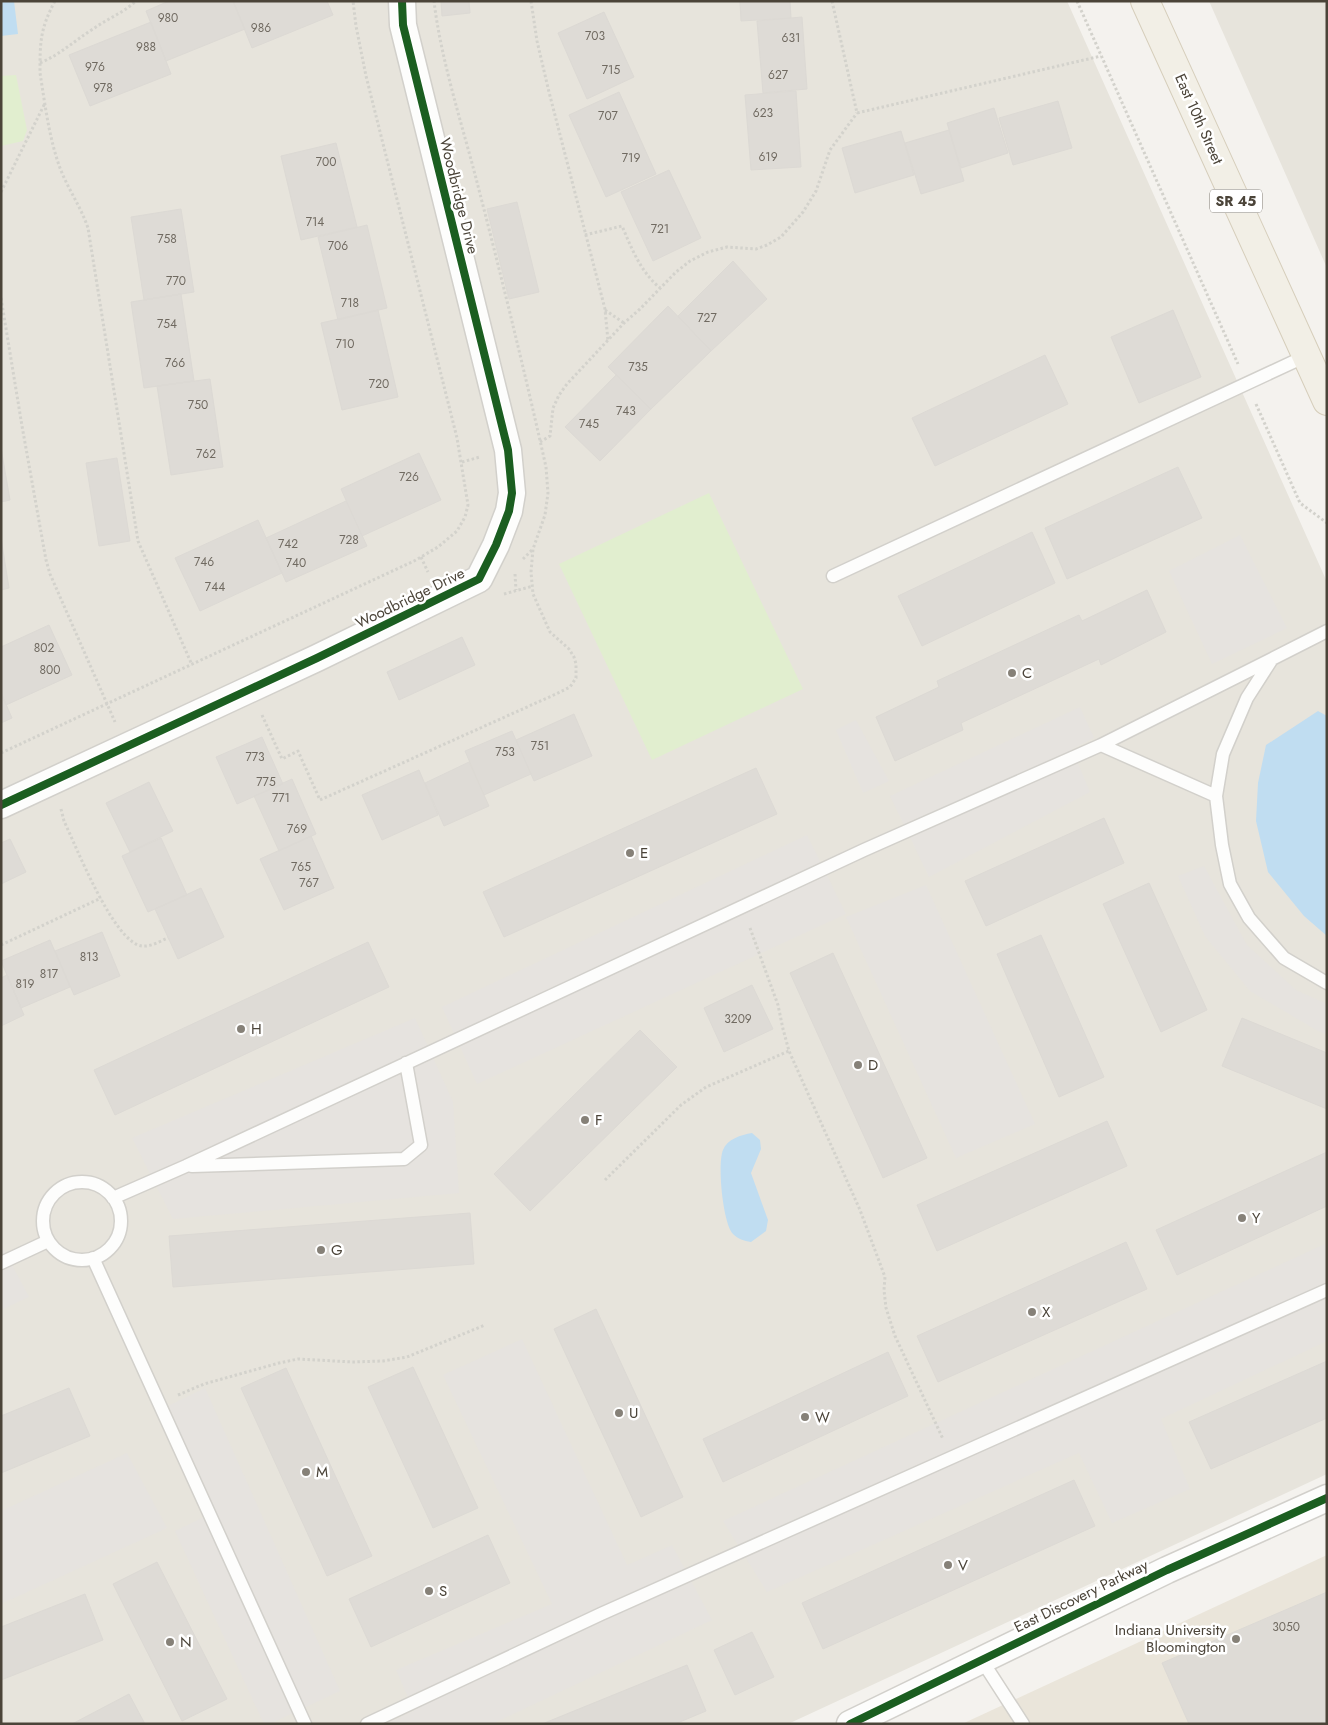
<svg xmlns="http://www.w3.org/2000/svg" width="1328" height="1725" viewBox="0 0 1328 1725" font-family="Jost,sans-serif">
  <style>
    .residential { fill: #e7e4dc }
    .education { fill: #eae5da }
    .green { fill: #e1eecf }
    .parking { fill: #e6e3df }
    .water { fill: #c0ddf1 }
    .building { fill: #dedbd6; stroke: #dcd9d4 }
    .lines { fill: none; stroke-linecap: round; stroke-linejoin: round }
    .service-casing { stroke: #d2d0cb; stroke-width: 15 }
    .minor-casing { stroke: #d2d0cb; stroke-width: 29 }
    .primary-casing { stroke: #d6cebb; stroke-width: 30 }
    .path { stroke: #d3d2cc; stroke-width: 3; stroke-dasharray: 2.5 2.5; stroke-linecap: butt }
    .service { stroke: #fdfdfc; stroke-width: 12 }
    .minor { stroke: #fdfdfc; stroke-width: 26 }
    .primary { stroke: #f2efe6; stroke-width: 28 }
    .cycleway-casing { stroke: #fff; stroke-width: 11 }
    .cycleway { stroke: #1b5e20; stroke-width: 8 }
    .poi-dot { fill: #868178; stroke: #fff; stroke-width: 2 }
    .labels { text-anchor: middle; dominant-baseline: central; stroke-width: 5; stroke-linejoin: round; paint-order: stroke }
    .number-label { font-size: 12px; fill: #706a61 }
    .shield { fill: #fff; stroke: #817c74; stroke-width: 1 }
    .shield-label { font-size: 14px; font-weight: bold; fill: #4b4439 }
    .street-label { font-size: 15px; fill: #4b4439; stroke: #fff }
    .poi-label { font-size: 15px; fill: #4b4439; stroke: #fff; text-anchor: start }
  </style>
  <rect width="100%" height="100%" fill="#f4f2ee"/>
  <path class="residential" d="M1 1H1067L1327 582V1474L788 1724H1Z
    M1209 1H1327V268Z"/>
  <path class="education" d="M1327 1555V1724H962Z"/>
  <path class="green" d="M16 75 27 130 23 141 1 146V76Z
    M709 493 803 689 652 760 559 564Z"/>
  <path class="parking" d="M1240 535 1287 628 1212 664 1169 571Z
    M1080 707 1094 738 1072 749 1090 792 929 877 890 796Z
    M856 720 889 781 863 793 836 730Z
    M807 835 846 914 477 1084 442 1007Z
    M1204 866 1247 945 1296 990 1327 1004V1035L1318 1031 1250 991 1205 936 1178 876Z
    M926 885 1035 1124 956 1158 846 917Z
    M415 1018 453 1102 459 1193 173 1219 132 1138Z
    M1327 1243V1341L1161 1419 1190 1489 1112 1523 1079 1453 767 1592 723 1521Z
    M1 1244 29 1297 1 1310Z
    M522 1339 627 1565 672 1545 712 1620 492 1724H385L414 1711 396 1670 552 1604 443 1375Z
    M205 1388 340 1691 270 1724H264L175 1531 216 1511 168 1406Z
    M127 1453 167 1528 1 1604V1511Z"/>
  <path class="water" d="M1 1H14L18 34 1 36Z
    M1318 711 1327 716V936L1304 916 1268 872 1256 821 1258 783 1266 745Z
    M752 1133 760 1140 761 1149 751 1173 768 1220 766 1231 751 1242C744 1241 738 1239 733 1234 723 1224 717 1164 723 1150 727 1139 741 1135 752 1133Z"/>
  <path class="building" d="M169 1H233L245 29 166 61 146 11Z
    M233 1H327L333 15 252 48Z
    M441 1H469L470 13 442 16Z
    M740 1H790L791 18 741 21Z
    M604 12 634 77 587 99 558 33Z
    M802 17 807 89 763 93 757 21Z
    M151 22 171 74 90 106 69 55Z
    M796 91 801 167 751 170 745 95Z
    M619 92 656 174 606 197 569 115Z
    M1058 101 1072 148 1013 165 999 118Z
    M994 108 1008 153 961 168 947 123Z
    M949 130 964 181 921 194 905 143Z
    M901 131 914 175 855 193 842 148Z
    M336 143 357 227 301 240 281 156Z
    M669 170 701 238 653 261 621 192Z
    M517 202 539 292 509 299 487 209Z
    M181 209 194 292 144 300 131 217Z
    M367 225 387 308 338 320 318 237Z
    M733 261 767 299 711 351 678 316Z
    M181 294 194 381 144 388 131 302Z
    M668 306 711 351 651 409 608 367Z
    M378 310 398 397 342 410 321 323Z
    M1173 310 1201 377 1139 403 1111 337Z
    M1045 355 1068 404 935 466 912 418Z
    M616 375 651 409 600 461 565 427Z
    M210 379 223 467 171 475 157 386Z
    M1 448 10 500 1 502Z
    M419 453 441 500 362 536 341 489Z
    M117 458 130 541 99 546 86 463Z
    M1178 467 1202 518 1067 579 1045 528Z
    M346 501 367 546 286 582 266 538Z
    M258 520 282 573 200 611 175 558Z
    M1032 532 1055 583 922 646 898 596Z
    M1 538 9 588 1 590Z
    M1147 590 1166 632 1101 665 1099 659 961 723 963 730 895 761 876 717 939 687 937 681 1079 615 1082 621Z
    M49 625 72 675 6 705 1 693V647Z
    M462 637 475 665 399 700 387 672Z
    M1 693 12 718 1 723Z
    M574 714 592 756 534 781 516 740Z
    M512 731 531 774 484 795 465 751Z
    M262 737 283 784 237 804 216 757Z
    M469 762 489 806 444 826 425 783Z
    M756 768 777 814 504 937 483 892Z
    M419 770 438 815 382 840 362 795Z
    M292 779 316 834 279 851 254 796Z
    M149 782 173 831 130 852 106 803Z
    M1104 818 1124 863 986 926 965 881Z
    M311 836 334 888 284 910 260 859Z
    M161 838 187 895 148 912 122 856Z
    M10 839 26 872 1 884V843Z
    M1149 883 1207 1010 1161 1032 1103 904Z
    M201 888 224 937 178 959 155 909Z
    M102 932 120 976 74 995 55 951Z
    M1041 935 1104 1077 1059 1097 997 954Z
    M50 940 70 987 21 1008 1 961Z
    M368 942 389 987 115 1115 94 1070Z
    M833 953 927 1158 883 1178 790 973Z
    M7 975 24 1015 1 1026V978Z
    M752 985 773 1029 724 1052 704 1008Z
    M1242 1018 1327 1053V1109L1222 1066Z
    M640 1030 677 1067 530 1211 494 1174Z
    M1107 1121 1127 1166 937 1251 917 1205Z
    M1327 1152V1206L1177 1275 1156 1230Z
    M470 1213 474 1264 173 1287 169 1236Z
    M1126 1242 1147 1289 938 1382 917 1336Z
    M596 1309 683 1497 641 1517 554 1329Z
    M888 1352 908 1396 723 1482 703 1439Z
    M1327 1361V1418L1211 1469 1189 1422Z
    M413 1367 478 1508 433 1528 368 1387Z
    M286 1368 372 1556 327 1576 241 1388Z
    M69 1388 90 1436 1 1473V1416Z
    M1074 1480 1095 1526 823 1649 802 1603Z
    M488 1535 510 1583 371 1647 349 1599Z
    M157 1562 227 1699 182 1721 113 1584Z
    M1327 1592V1724H1189L1162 1663Z
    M85 1594 103 1640 1 1680V1627Z
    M752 1632 774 1677 735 1695 714 1650Z
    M687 1665 706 1711 675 1724H542Z
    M129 1694 145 1724H72Z"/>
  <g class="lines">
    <defs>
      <path id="service" d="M833 576 1306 356
        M1327 631 1272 659 1247 698 1223 754 1216 796 1222 845 1230 884 1249 918 1284 958 1327 983
        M1101 745 1272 659
        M192 1166 404 1159 421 1145 406 1063
        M43 1221a39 39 0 1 1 78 0a39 39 0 1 1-78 0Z
        M113 1198 186 1166 864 850 1101 745 1216 796
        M93 1258 305 1724
        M1 1263 48 1241
        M981 1659 1023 1724
        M367 1724 601 1614 1327 1290"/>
      <path id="minor" d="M1 805 317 658 479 579 496 545 509 511 512 493 508 450 403 25 402 1
        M850 1724 1167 1570 1327 1498"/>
      <path id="primary" d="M1145 1 1327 401"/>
    </defs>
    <use href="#service" class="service-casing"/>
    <use href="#minor" class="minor-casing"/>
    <use href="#primary" class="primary-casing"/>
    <path class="path" d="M55 1C40 29 40 42 40 73 45 104 49 138 60 168 68 189 81 207 88 228L138 541 192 665
      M531 1 537 41 549 92 605 309 608 341
      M832 1 857 113 1101 56
      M1077 1 1238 364
      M40 63C61 54 74 41 93 29 107 19 123 13 136 1
      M1 192 45 103
      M585 235 622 226C632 249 640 271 660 288
      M1 298 22 426 46 560 50 574 115 722
      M605 310 624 323
      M1256 404 1300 503 1327 523
      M540 442 550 436 553 408 559 395 567 384 624 323 640 309 676 272 690 261 708 252 727 247 756 249 767 245 781 237 803 212 816 191 830 150 857 113
      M462 462 480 457
      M421 557 428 572
      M523 559 533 549
      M515 574 516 590
      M504 594 533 586
      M262 715 282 759 298 751 320 800 556 694 570 687 576 678V664L574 657 569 649 550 632 533 594 531 572 533 549 545 515 548 493 546 467C525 373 502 279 478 186 463 127 441 61 434 1
      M1 753 414 561 438 547 457 531 465 517 468 505 457 438 366 76 356 26 353 1
      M61 809 64 821C76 846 114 943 142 946 151 947 160 941 168 938
      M750 928 778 1005 783 1029 789 1051 860 1210 885 1277 884 1290 886 1308 895 1336 943 1439
      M1 945 101 898
      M605 1180 681 1105 706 1087 789 1051
      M178 1395 204 1384 279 1363 298 1359 353 1362 383 1361 407 1357 485 1325"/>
    <use href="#service" class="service"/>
    <use href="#minor" class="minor"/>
    <use href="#primary" class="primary"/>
    <defs>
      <path id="cycleway" d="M1 805 317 658 479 579 496 545 509 511 512 493 508 450 403 25 402 1
        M850 1724 1167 1570 1327 1498"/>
    </defs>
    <use href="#cycleway" class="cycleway-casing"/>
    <use href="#cycleway" class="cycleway"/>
  </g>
  <g class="poi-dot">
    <circle cx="1012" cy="673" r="5"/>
    <circle cx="630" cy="853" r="5"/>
    <circle cx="241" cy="1029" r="5"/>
    <circle cx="858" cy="1065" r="5"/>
    <circle cx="585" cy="1120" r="5"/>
    <circle cx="1242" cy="1218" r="5"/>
    <circle cx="321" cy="1250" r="5"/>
    <circle cx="1032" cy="1312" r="5"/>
    <circle cx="619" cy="1413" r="5"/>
    <circle cx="805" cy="1417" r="5"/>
    <circle cx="306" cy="1472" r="5"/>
    <circle cx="948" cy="1565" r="5"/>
    <circle cx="429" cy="1591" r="5"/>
    <circle cx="1236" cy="1639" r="5"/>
    <circle cx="170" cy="1642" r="5"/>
  </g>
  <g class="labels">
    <g class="number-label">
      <text x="168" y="18">980</text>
      <text x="261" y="28">986</text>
      <text x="595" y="36">703</text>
      <text x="791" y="38">631</text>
      <text x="146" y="47">988</text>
      <text x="95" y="67">976</text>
      <text x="611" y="70">715</text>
      <text x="778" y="75">627</text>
      <text x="103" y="88">978</text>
      <text x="763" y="113">623</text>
      <text x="608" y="116">707</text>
      <text x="768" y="157">619</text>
      <text x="631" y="158">719</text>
      <text x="326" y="162">700</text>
      <text x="315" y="222">714</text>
      <text x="660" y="229">721</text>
      <text x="167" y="239">758</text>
      <text x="338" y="246">706</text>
      <text x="176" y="281">770</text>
      <text x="350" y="303">718</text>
      <text x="707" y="318">727</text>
      <text x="167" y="324">754</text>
      <text x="345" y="344">710</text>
      <text x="175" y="363">766</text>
      <text x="638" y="367">735</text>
      <text x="379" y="384">720</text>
      <text x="198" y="405">750</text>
      <text x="626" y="411">743</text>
      <text x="589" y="424">745</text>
      <text x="206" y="454">762</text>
      <text x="409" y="477">726</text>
      <text x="349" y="540">728</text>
      <text x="288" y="544">742</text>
      <text x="204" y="562">746</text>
      <text x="296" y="563">740</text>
      <text x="215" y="587">744</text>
      <text x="44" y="648">802</text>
      <text x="50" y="670">800</text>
      <text x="540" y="746">751</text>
      <text x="505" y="752">753</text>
      <text x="255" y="757">773</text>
      <text x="266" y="782">775</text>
      <text x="281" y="798">771</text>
      <text x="297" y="829">769</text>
      <text x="301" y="867">765</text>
      <text x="309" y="883">767</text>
      <text x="89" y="957">813</text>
      <text x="49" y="974">817</text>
      <text x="25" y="984">819</text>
      <text x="738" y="1019">3209</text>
      <text x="1286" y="1627">3050</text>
    </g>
    <rect class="shield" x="1210" y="189.5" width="52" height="23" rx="4"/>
    <g class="shield-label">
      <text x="1236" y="201">SR 45</text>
    </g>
    <g class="street-label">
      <text transform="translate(1199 119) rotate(66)">East 10th Street</text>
      <text transform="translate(459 196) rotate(76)">Woodbridge Drive</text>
      <text transform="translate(410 598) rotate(-26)">Woodbridge Drive</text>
      <text transform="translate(1081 1596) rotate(-26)">East Discovery Parkway</text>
    </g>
    <g class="poi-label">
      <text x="1022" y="673">C</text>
      <text x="640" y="853">E</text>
      <text x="251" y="1029">H</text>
      <text x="868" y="1065">D</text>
      <text x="595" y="1120">F</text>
      <text x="1252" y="1218">Y</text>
      <text x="331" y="1250">G</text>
      <text x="1042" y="1312">X</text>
      <text x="629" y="1413">U</text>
      <text x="815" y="1417">W</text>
      <text x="316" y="1472">M</text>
      <text x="958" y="1565">V</text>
      <text x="439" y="1591">S</text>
      <text x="1226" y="1630" text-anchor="end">Indiana University<tspan x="1226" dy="17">Bloomington</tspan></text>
      <text x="180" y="1642">N</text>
    </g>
  </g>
  <rect width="1328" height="1725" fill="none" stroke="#4b4439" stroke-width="5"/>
</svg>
